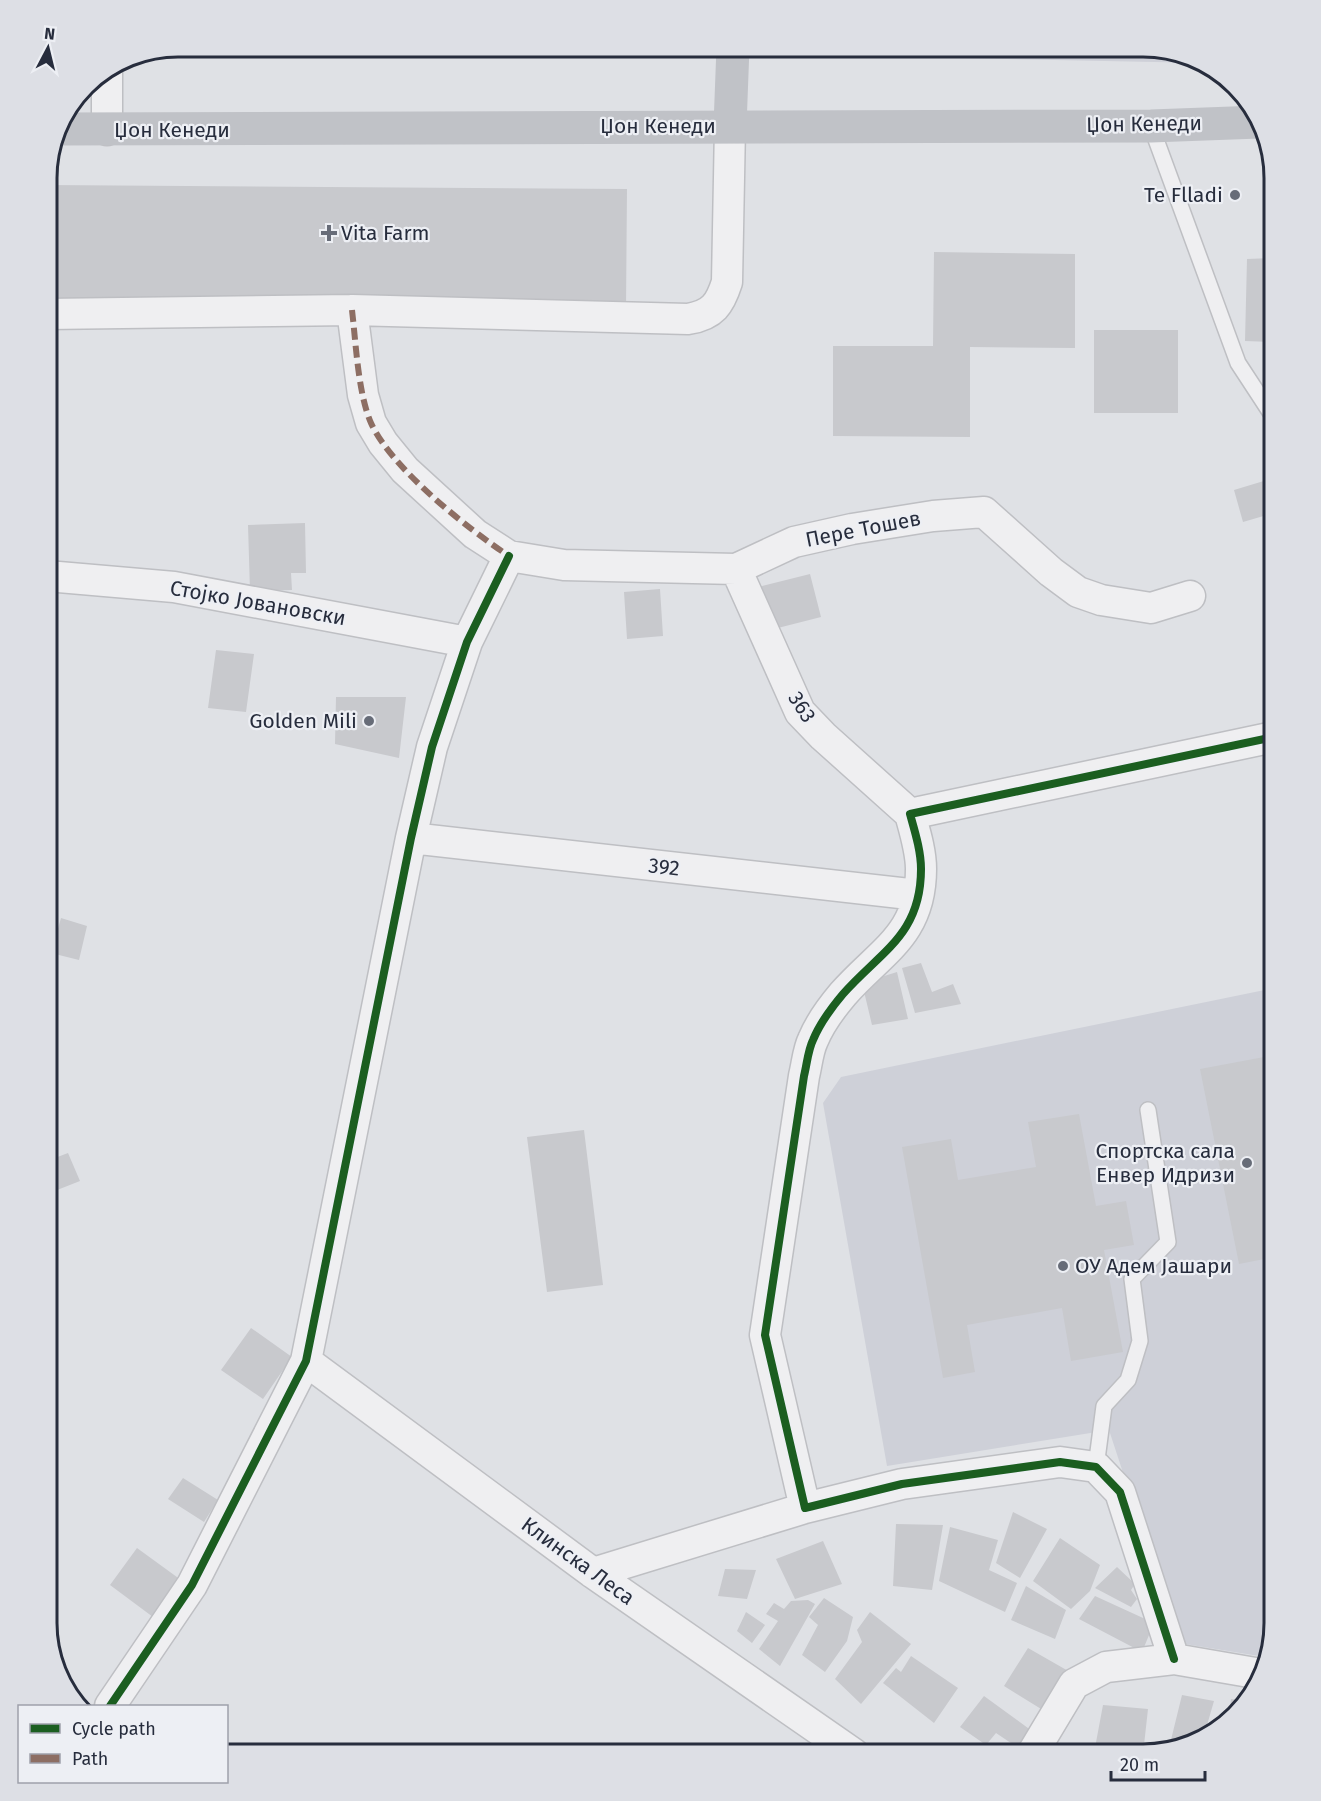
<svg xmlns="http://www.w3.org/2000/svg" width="1321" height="1801" viewBox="0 0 1321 1801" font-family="'Fira Sans',sans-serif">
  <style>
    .built { fill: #ced0d8 }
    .building { fill: #c8c9cd }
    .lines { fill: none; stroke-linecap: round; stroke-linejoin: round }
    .lane-casing { stroke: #bebfc3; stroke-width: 18 }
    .street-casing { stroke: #bebfc3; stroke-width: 33 }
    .lane { stroke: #efeff1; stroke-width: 15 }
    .street { stroke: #efeff1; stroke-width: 30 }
    .secondary { stroke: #c0c2c7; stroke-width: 33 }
    .quiet { stroke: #8d6e63; stroke-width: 6; stroke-dasharray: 12 6; stroke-linecap: butt }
    .cycleway-casing { stroke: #edeff4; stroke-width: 11 }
    .cycleway { stroke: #1b5e20; stroke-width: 8 }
    .poi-dot { fill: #676c78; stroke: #edeff4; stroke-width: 2 }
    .labels { text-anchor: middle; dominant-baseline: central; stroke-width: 4.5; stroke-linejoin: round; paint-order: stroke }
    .street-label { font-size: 21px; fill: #272d3d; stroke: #edeff4 }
    .poi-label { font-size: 21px; fill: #272d3d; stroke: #edeff4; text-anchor: end }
    .rim { fill: none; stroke: #272d3d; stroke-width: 3 }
  </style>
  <rect width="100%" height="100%" fill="#dfe1e5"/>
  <path class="built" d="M763 47H1152L1204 63 763 54Z
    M1274 988V1624L1265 1657 1179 1643 1109 1430 887 1466 823 1103 841 1077Z"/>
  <path class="building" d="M47 185 627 189 626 308 47 306Z
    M934 252 1075 254V348L970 347V437L833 436V346H933Z
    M1274 258V342L1245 341 1247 259Z
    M1094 330H1178V413H1094Z
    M1274 478V513L1243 522 1234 490Z
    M305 523 306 573H291L292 590 250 591 248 525Z
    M810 574 821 617 766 631 754 588Z
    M660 589 663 636 627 639 624 592Z
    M216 650 254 654 246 712 208 708Z
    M336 697H406L399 758 335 744Z
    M61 918 87 926 79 960 51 953Z
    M921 963 932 992 953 984 961 1004 915 1013 902 968Z
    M897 972 908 1019 872 1025 862 983Z
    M1274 1055V1257L1239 1264 1200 1069Z
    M1079 1114 1096 1206 1126 1201 1134 1245 1104 1250 1123 1352 1071 1361 1062 1308 967 1325 975 1372 943 1378 902 1147 951 1139 958 1180 1036 1167 1028 1122Z
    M584 1130 603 1285 547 1292 527 1137Z
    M68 1153 80 1181 47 1194V1161Z
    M251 1328 292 1357 263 1399 221 1370Z
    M183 1478 218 1500 204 1522 168 1499Z
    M1013 1512 1047 1529 1020 1578 996 1563Z
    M896 1524 943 1525 932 1590 893 1586Z
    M950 1527 998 1540 989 1570 1017 1583 1005 1612 939 1581Z
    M1060 1538 1100 1565 1090 1591 1071 1609 1033 1581Z
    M823 1541 842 1584 795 1599 776 1559Z
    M137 1548 181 1580 153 1617 110 1585Z
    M1117 1567 1135 1584 1131 1590 1137 1599 1131 1607 1095 1588Z
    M725 1569 756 1570 747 1599 718 1596Z
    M1026 1586 1066 1610 1055 1639 1011 1620Z
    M1095 1596 1154 1623 1142 1652 1079 1619Z
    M824 1598 853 1617 847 1641 825 1672 802 1655 818 1625 809 1617Z
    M808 1600 815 1604 780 1666 759 1649 778 1621 766 1614 774 1603 784 1609 791 1601Z
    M746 1612 765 1625 752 1643 737 1631Z
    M870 1612 911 1644 861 1704 835 1679 862 1642 857 1630Z
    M1028 1648 1070 1672 1046 1712 1004 1686Z
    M911 1656 958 1688 934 1723 883 1683 896 1668 901 1672Z
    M1182 1695 1214 1701 1203 1739 1169 1748Z
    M984 1696 1032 1731 1020 1749 996 1733 986 1745 960 1727Z
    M1231 1699 1245 1701 1229 1717Z
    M1103 1705 1148 1709 1143 1754 1094 1753Z"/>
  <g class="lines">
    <defs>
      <path id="lane" d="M1151 126 1238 363 1274 418
        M1096 1467 1104 1406 1128 1380 1140 1341 1132 1279 1168 1242 1148 1110"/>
      <path id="street" d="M107 69V130
        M352 310 363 395 371 423 383 443 405 470 475 534 509 556 564 565 736 569 794 542 852 529 933 516 984 512 1051 572 1078 592 1101 600 1151 608 1190 596
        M47 314 352 310 688 319C713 315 720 304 727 282L730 126
        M736 569 800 712 823 736 910 814
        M47 576 174 587 467 642
        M411 838 918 895
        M306 1361 593 1573 854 1754
        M593 1573 805 1508
        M1174 1659 1120 1492 1096 1467 1060 1462 902 1484 805 1508 765 1335 804 1076C807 1064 808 1050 813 1040 820 1023 832 1007 843 994 881 951 921 935 921 869 921 851 915 832 910 814L1274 737
        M110 1706 192 1585 306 1361 411 838 432 747 467 642 509 556
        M1032 1754 1074 1684 1106 1667 1174 1659 1261 1674"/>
    </defs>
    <use href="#lane" class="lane-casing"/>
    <use href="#street" class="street-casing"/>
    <use href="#lane" class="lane"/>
    <use href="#street" class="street"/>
    <path class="secondary" d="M730 126 733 47
      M57 129 1151 126 1259 122"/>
    <path class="quiet" d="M352 310C356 344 358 393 371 423 391 468 468 529 509 556"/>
    <defs>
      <path id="cycleway" d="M1174 1659 1120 1492 1096 1467 1060 1462 902 1484 805 1508 765 1335 804 1076C807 1064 808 1050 813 1040 820 1023 832 1007 843 994 881 951 921 935 921 869 921 851 915 832 910 814L1274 737
        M110 1706 192 1585 306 1361 411 838 432 747 467 642 509 556"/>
    </defs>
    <use href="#cycleway" class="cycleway-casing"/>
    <use href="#cycleway" class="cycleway"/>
  </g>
  <g class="poi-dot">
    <circle cx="1235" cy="195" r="6"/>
    <path d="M326 224h6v6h6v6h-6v6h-6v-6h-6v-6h6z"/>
    <circle cx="369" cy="721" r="6"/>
    <circle cx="1247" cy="1163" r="6"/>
    <circle cx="1063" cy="1266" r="6"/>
  </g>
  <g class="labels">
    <g class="street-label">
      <text transform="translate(1144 124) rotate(-1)">Џон Кенеди</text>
      <text x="658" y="126">Џон Кенеди</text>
      <text x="172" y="130">Џон Кенеди</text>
      <text transform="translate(863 529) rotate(-11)">Пере Тошев</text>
      <text transform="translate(258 603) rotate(10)">Стојко Јовановски</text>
      <text transform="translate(802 707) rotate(57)">363</text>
      <text transform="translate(664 867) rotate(6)">392</text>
      <text transform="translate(578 1561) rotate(36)">Клинска Леса</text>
    </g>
    <g class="poi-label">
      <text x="1223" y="195">Te Flladi</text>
      <text x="341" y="233" text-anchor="start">Vita Farm</text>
      <text x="357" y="721">Golden Mili</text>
      <text x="1235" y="1151">Спортска сала<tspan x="1235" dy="24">Енвер Идризи</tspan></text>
      <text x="1075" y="1266" text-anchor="start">ОУ Адем Јашари</text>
    </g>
  </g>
  <path d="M0 0H1321V1801H0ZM178 57H1143A121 121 0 0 1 1264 178V1623A121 121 0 0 1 1143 1744H178A121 121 0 0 1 57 1623V178A121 121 0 0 1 178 57Z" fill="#dddfe5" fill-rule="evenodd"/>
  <path class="rim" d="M178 57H1143A121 121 0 0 1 1264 178V1623A121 121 0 0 1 1143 1744H178A121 121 0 0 1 57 1623V178A121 121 0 0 1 178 57Z"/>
  <rect x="18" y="1705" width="210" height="78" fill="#edeff4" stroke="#9ea1ab" stroke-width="1.5"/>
  <rect x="30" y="1724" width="30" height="9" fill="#1b5e20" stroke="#9ea1ab" stroke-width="1.5"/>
  <text x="72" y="1735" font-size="18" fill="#272d3d">Cycle path</text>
  <rect x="30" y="1754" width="30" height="9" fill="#8d6e63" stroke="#9ea1ab" stroke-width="1.5"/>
  <text x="72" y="1765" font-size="18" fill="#272d3d">Path</text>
  <g transform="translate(48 48) rotate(7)" stroke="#edeff4" stroke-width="4.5" paint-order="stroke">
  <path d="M0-4.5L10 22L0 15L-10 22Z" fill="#272d3d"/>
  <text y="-9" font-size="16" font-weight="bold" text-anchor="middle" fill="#272d3d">N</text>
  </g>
  <path d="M1111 1771v9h94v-9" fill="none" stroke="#272d3d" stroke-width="3"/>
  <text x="1120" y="1771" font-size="18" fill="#272d3d" stroke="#edeff4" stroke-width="4.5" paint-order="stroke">20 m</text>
</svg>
